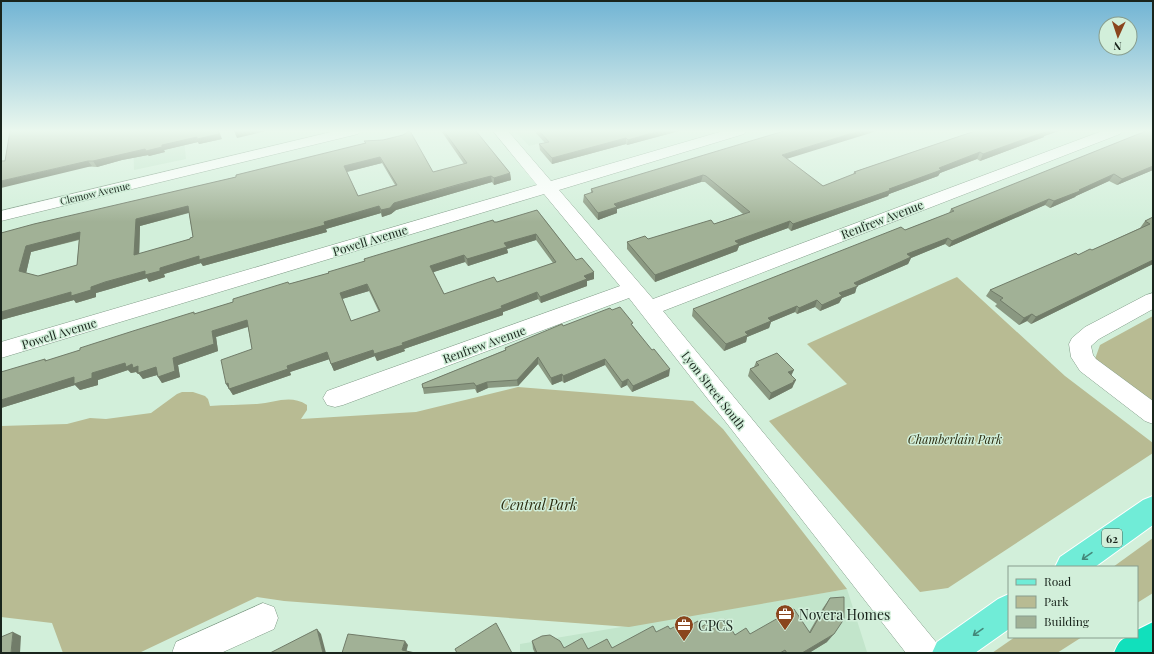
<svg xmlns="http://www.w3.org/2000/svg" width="1154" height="654" viewBox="0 0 1154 654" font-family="'Playfair Display',serif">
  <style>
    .built { fill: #c2e5cb }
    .green { fill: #b8bb93 }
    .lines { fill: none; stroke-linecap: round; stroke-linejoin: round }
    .minor-casing { stroke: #819c88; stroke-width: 1 }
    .major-casing { stroke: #fff; stroke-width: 2 }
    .highway-casing { stroke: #fff; stroke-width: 2 }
    .minor { fill: #fff; fill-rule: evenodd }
    .major { fill: #70ecd7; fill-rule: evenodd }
    .highway { fill: #11e0bc; fill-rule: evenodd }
    .wall { fill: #8a9881; fill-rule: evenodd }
    .shaded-wall { fill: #717c69 }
    .building { fill: #a1b196; stroke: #717c69; fill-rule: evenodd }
    .oneway { stroke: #44887a }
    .labels { text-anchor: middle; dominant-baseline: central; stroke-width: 3; stroke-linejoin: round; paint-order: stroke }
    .far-street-label { font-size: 10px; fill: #19241c; stroke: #d2efda }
    .shield { fill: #d2efda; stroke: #506155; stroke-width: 1 }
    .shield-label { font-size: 11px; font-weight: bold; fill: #19241c }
    .street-label { font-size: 12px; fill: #19241c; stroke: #d2efda }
    .park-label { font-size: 12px; font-style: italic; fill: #2b2c10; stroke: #d2efda }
    .near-park-label { font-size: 14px; font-style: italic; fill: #2b2c10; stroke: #d2efda }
    .near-poi-label { font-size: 14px; fill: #19241c; stroke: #d2efda; text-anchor: start }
  </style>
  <rect width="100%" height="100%" fill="#d2efda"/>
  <path class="built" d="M183 131 186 159 134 170 133 135Z
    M515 131H589L529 146Z
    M847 589 867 652 866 653H520V644Z"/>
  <path class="green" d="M957 277 1065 376 1153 443V453L948 588 920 592 769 421 847 384 807 344Z
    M1153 316V405L1095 359 1100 345Z
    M518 387 693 401 723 429 847 589 629 627 284 601 257 597 139 653H63L52 623 1 617V426L67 424 90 418 106 419 151 413 177 394 182 392H193L205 396 208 399 210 406C226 405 241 405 257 404 275 403 290 394 307 405V410L301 419 416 412Z
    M1153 538V593L1137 603V567H1113Z
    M1015 637H1082L1057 653H992Z"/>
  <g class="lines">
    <defs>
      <path id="minor" d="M335 131H361L358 134 1 221V211Z
        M493 131H508L551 181 723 131H746L744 134 559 190 653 299 1102 131H1122L1120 134 663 311 936 642 940 653H906L629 298 343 405 335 407 327 405 323 398 327 391 620 286 544 194 1 358V342L537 185Z
        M1153 293V309L1099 339 1091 346 1093 355 1096 359 1153 401V424L1145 421 1080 371 1071 357 1069 344 1072 338 1085 327 1146 295Z
        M263 603 274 607 278 618 274 629 221 653H172L176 642Z"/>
      <path id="major" d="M1153 496V525L1095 567H1055L1060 557 1143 500Z
        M1009 594V629L975 653H932L937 642 998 599Z"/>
      <path id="highway" d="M1153 622V653H1114C1120 639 1122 637 1137 637V630Z"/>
    </defs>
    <use href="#minor" class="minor-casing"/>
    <use href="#major" class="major-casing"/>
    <use href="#highway" class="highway-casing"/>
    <use href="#minor" class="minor"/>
    <use href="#major" class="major"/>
    <use href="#highway" class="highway"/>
  </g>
  <path class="wall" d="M441 131H476L510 173 511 180 494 185 492 182 461 191 396 210 391 214 382 217 381 213 326 229 327 232 203 266 201 263 164 274 165 277 149 282 147 278 110 289 96 293V297L76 303 74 300 1 320V233L236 177 365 143 364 141 433 172 464 164 442 132ZM382 163 395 185 358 196 347 172ZM189 213 193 237 190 239 139 254 140 226ZM79 240 77 265 38 276 26 273 31 252Z
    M535 131H679L627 145 626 144 552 164 540 150 539 144 545 143 536 133Z
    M975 131H1059L1044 136V137L980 161 977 159 940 173 938 176 889 194 888 196 791 231 788 228 739 246 737 251 655 282 627 249V242L648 239 714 224 743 214 705 182H701L617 209V213L598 220 583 202 584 195 591 193V189L787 159 823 186 853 175 854 172Z
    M1153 131V170L1117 185 1109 181 1076 196 1075 197 1050 208 1045 205 949 247 945 244 911 258 908 264 857 286 855 293 842 298 839 303 820 311 815 307 797 314 795 312 771 322 769 328 747 337 746 342 724 351 692 316 693 309 905 230 949 213 951 209Z
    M222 139 199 144 198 142 164 150 165 152 149 156 148 155 122 160 97 167 1 161Z
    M537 210 576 260 594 279 587 281V286L541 303 538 299 503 312V315L404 349 405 351 377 361 375 356 334 371 329 359 290 372 291 375 233 395 226 384 252 349 248 327 216 337 218 351 178 365 180 377 162 383 157 375 143 379 139 374H138L136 372 131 373 128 370 98 380V385L80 390 75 385 1 408 45 359 46 361 233 302 289 284 329 273 494 222H497ZM536 240 553 263 497 282 444 294 433 272 465 262 468 266 508 253 507 249ZM369 291 379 312 351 321 342 299Z
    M1153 217V264L1031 324 1027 321 1019 325 995 306 997 304 986 296 990 290 1078 255 1092 250 1140 228 1145 221Z
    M612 310 633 326 669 376 632 392 627 385 621 388 605 365 564 383 562 381 552 385 538 364 518 386 488 388 477 393 475 389 424 394 422 384 505 350V348L563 326Z
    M756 362 791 376 793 386 792 388 769 400 748 376 750 369 754 367Z
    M830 598 827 642 809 653H535L533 649 532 641 564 648 588 649 612 648 656 632 687 627H701L716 624 735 635 809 632 823 608Z"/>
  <path class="shaded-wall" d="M218 131H219L222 139 199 144 198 142 164 150 165 152 149 156 148 155 122 160 97 167 93 161 119 155Z
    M234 131H266L237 138Z
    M659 131H679L627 145 628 140Z
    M859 131H877L780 161 782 155Z
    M1046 131H1059L1044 136V137L980 161 983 154Z
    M626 138V144L552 164V158Z
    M980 152 977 159 940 173 938 176 889 194 888 196 791 231 793 224 889 189 939 168Z
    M380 157 382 163 346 172 344 166Z
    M88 161 92 166 1 188V181Z
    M1153 166V170L1117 185 1122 179Z
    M510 173 511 180 494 185V178Z
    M1114 174 1109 181 1076 196 1075 197 1050 208 1054 201Z
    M703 175 701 182 617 209V213L598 220V213L614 204Z
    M491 176 492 182 396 210 391 214 382 217 381 210 394 203Z
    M1049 199 1045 205 949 247 952 241Z
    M188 206 191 212 140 226 139 261 134 255 136 219Z
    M379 206 381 213 326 229 327 232 203 266 201 263 164 274 165 277 149 282 147 278 110 289 96 293V297L76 303 74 300 1 320V312L145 271 160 268 199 256 324 222Z
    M790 221 788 228 739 246 737 251 655 282V275L735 241Z
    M80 232 84 238 31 252 25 278 19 271 26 246Z
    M536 234V240L507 249 508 253 468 266 467 259 504 243Z
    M948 238 945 244 911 258 908 264 857 286 855 293 842 298 839 303 820 311 822 305 854 283 907 254Z
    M464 255 465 262 431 273 430 266Z
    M1153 260V264L1031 324 1036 317Z
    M594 272V279L587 281V286L541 303 540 297 584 276Z
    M367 284 369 291 342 299 340 293Z
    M537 292 538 299 503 312V315L404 349 405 351 377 361 374 354 402 343Z
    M817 300 815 307 797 314 799 308Z
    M797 306 795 312 771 322 769 328 747 337 746 342 724 351 726 344 768 318Z
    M1032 314 1027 321 1019 325 1024 318Z
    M247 320 250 326 216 337 218 351 178 365 180 377 162 383 158 377 173 358 212 331Z
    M373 350 375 356 334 371 331 364Z
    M327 352 330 359 290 372 291 375 233 395 226 384 287 366Z
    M538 357V364L518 386 517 380Z
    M605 359V365L564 383 563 376Z
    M125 363 138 366 156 367 161 374 143 379 139 374H138L136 372 131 373 128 370 98 380V385L80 390 75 385 1 408V400L74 377 92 373Z
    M670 369 669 376 632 392 633 386Z
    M794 370 791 376 788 372Z
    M562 374V381L552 385 551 378Z
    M628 379 627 385 621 388 622 382Z
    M796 380 792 388 769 400 771 393Z
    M487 382 488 388 477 393 476 386Z
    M317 629 321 634 326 653H323Z
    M13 632 21 636 20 653H11Z
    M834 634 827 642 809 653H802Z
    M405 641 408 645 406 653 402 650Z"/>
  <path class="building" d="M10 131H218L219 134 197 139V137L162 145V147L146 151 145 149 93 161H88L1 181V161H5Z
    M409 131H410L433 172 467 163 444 131H476L510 173 494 178 491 176 460 184 394 203 390 208 381 210 379 206 324 222 325 225 199 260V256L160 268V271L145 275V271L105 282 91 287V290L71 296V292L1 312V233L34 224 236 177V175L366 143 364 141 383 140 403 135ZM380 157 397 185 358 196 344 166ZM188 206 193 237 190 238V239L134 255 136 219ZM80 232 77 265 38 276 19 271 26 246Z
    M539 131H659L628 140 626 138 552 158 539 144 549 142Z
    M784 131H859L782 155 823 186 856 173 854 172 975 131H1047L983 154 980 152 939 168 941 170 889 189 891 190 793 224 790 221 735 241 739 244 655 275 627 242 645 236 648 239 711 220 714 224 750 212 706 176 703 175 614 204 617 207 598 213 584 195 593 192 591 189Z
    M1146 131H1153V166L1122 179 1114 174 1079 190 1080 191 1054 201 1049 199 952 241 948 238 907 254 911 257 854 283 858 286 839 293 842 296 822 305 817 300 799 308 797 306 768 318 771 321 745 332 748 335 726 344 693 309 901 227 905 230 954 211 951 209Z
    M537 210 576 260 582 258 594 272 584 276 587 279 540 297 537 292 501 306 502 308 402 343 403 345 374 354 373 350 331 364 327 352 287 366 288 369 229 389 228 383 226 384 221 360 252 349 247 320 212 331 214 344 173 358 175 371 158 377 156 367 138 373V366L133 368 132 364 126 367 125 363 92 373V378L74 384V377L1 400V372L45 359V361L80 350V348L133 331 194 312V314L233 302V299L288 282 289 284 329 273 328 272 365 261 364 259 493 220 494 222H497ZM536 234 556 262 497 282 494 277 444 294 430 266 464 255 467 259 507 247 504 243ZM367 284 380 311 351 321 340 293Z
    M1153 217V260L1036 317 1032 314 1024 318 1000 300 1003 298 990 290 1076 253 1078 255 1090 249 1092 250 1150 224 1145 221Z
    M620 307 633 323 631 324 652 350 654 349 670 369 633 386 628 379 622 382 605 359 563 376 562 374 551 378 538 357 517 380 487 382 476 386 474 383 423 388 422 384 506 350 505 348 562 324 563 326 610 308 612 310Z
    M777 353 794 370 788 372 796 380 793 381 794 382 771 393 750 369 759 365 756 362Z
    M844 597V619L834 634 802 653H787L785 650 780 653H537L532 641 542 636 550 635 560 641 564 648 582 638 588 649 607 639 612 648 653 626 656 632 668 626 670 629 684 622 687 627 698 621 701 627 713 620 716 624 725 619 735 635 746 628 750 634 794 609 810 633 830 598Z
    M496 623 512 653H457L455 649Z
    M317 629 323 653H270Z
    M13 632 11 653H1V637Z
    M348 634 405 641 402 650 415 653H342Z"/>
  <defs><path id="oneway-shaft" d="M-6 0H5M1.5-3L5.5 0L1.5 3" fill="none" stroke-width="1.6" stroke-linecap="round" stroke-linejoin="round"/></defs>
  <g class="oneway">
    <use href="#oneway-shaft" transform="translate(1087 556) rotate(145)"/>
    <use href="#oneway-shaft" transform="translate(978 632) rotate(145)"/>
  </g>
  <linearGradient id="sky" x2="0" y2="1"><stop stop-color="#71b4d4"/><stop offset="0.59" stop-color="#ebf8ee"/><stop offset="1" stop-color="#ebf8ee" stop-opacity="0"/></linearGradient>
  <rect width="1154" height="222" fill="url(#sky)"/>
  <defs>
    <symbol id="office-pin" viewBox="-11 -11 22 30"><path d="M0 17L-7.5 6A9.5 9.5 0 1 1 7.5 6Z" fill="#8a451d" stroke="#d2efda"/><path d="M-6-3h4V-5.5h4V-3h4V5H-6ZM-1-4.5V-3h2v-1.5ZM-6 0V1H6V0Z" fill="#fff"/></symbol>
  </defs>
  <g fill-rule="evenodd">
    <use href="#office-pin" x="774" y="603" width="22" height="30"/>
    <use href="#office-pin" x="673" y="614" width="22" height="30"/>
  </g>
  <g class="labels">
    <g class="far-street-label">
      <text transform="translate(95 193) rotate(-13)">Clemow Avenue</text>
    </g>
    <rect class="shield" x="1102" y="529" width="20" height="18" rx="3"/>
    <g class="shield-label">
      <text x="1112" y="538">62</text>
    </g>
    <g class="street-label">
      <text transform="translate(882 219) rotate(-21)">Renfrew Avenue</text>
      <text transform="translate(370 240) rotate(-17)">Powell Avenue</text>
      <text transform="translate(59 333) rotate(-17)">Powell Avenue</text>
      <text transform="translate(484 344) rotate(-20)">Renfrew Avenue</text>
      <text transform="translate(714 390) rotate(52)">Lyon Street South</text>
    </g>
    <g class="park-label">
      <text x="955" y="439">Chamberlain Park</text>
    </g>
    <g class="near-park-label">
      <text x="539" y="504">Central Park</text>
    </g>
    <g class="near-poi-label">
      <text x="799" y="614">Novera Homes</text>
      <text x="698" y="625">CPCS</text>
    </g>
  </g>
  <rect width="1154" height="654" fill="none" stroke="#19241c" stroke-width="4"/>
  <rect x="1008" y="566" width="130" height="72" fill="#d2efda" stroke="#889e8e"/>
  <rect x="1016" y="579" width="20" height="6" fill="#70ecd7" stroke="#889e8e"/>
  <text x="1044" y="586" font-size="12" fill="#19241c">Road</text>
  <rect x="1016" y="596" width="20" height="12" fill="#b8bb93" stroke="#889e8e"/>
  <text x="1044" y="606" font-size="12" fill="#19241c">Park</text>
  <rect x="1016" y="616" width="20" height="12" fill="#a1b196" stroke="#889e8e"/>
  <text x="1044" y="626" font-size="12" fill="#19241c">Building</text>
  <g transform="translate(1118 36) rotate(183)"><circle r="19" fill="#d2efda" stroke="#889e8e"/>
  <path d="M0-3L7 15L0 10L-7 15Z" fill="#8a451d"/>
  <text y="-6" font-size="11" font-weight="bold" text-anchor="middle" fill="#19241c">N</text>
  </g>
</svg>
